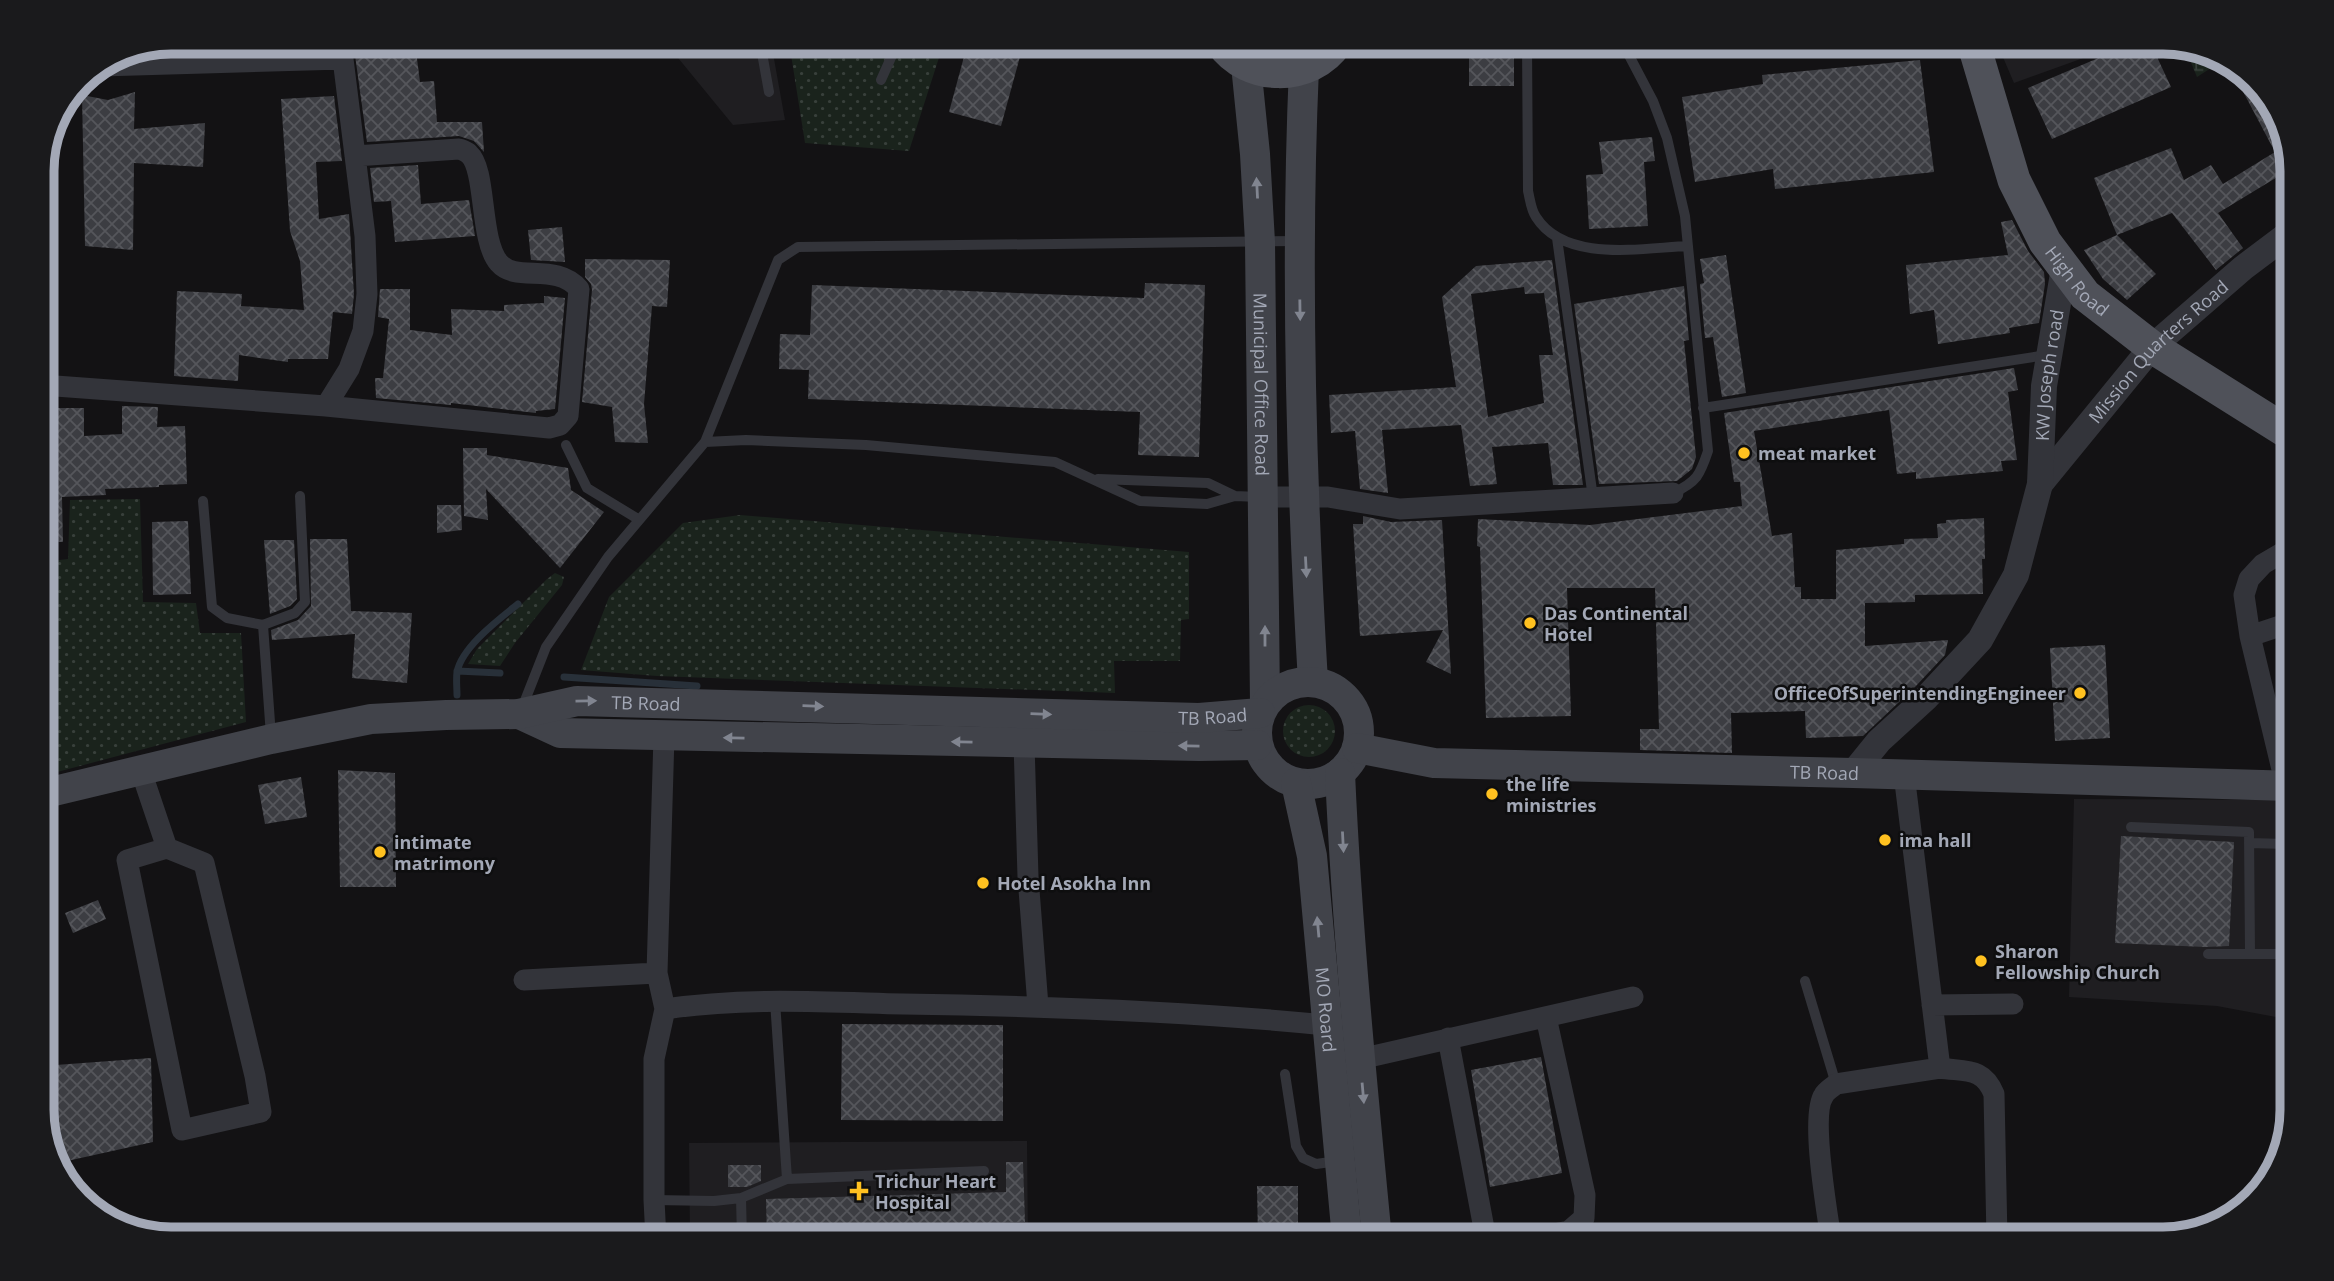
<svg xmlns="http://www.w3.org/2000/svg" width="2334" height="1281" viewBox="0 0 2334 1281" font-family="'Open Sans',sans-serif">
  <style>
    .built { fill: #1f1e21 }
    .grass { fill: url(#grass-dots) }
    .wetland { fill: url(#wetland-marsh) }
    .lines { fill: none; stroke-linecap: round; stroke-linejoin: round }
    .stream { stroke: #283039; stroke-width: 7 }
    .building { fill: url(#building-cross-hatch); fill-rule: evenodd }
    .service { stroke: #33343a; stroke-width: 10 }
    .minor { stroke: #33343a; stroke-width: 21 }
    .tertiary { stroke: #33343a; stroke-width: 26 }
    .secondary { stroke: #41434a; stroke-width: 30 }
    .primary { stroke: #4f5159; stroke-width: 33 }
    .oneway { fill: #818590 }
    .poi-dot { fill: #ffc120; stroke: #0e0e0f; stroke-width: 2.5 }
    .labels { text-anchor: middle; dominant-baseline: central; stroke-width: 5; stroke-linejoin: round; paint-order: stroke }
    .street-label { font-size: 18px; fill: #a3a8b6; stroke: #0e0e0f }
    .poi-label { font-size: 18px; font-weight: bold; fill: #a3a8b6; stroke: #0e0e0f; text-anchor: start }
    .rim { fill: none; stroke: #a3a8b6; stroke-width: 9 }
  </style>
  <defs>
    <pattern id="grass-dots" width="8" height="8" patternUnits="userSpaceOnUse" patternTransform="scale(1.75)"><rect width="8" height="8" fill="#1a231c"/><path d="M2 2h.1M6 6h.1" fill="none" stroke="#38403b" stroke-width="1.8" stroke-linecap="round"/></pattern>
    <pattern id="wetland-marsh" width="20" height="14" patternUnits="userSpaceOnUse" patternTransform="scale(1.75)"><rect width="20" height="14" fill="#1a231c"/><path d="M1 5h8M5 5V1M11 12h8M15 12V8" fill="none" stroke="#38403b"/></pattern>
    <pattern id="building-cross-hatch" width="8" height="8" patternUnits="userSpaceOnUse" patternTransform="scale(1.75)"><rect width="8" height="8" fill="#3c3d42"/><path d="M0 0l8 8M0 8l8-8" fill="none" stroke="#55565b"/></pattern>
  </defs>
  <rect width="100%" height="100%" fill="#131214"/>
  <path class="built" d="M665 42H771L785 120 733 125Z
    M2002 42H2128L2014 83 1999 48Z
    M2074 799 2292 800V1020L2217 1006 2069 997Z
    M1027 1141 1028 1239H690L689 1143Z"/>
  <path class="grass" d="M789 42H944L909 151 805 143Z
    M140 499 143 602 196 603 200 633H241L246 722 42 776V562L68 559 70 500Z
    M740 515 1189 552V619L1181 620 1180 661H1114L1115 693 657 676 581 670 609 597 683 523Z
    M555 573 564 577 562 585 515 643 500 666 468 664 477 649 547 579Z
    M1283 731a26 26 0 1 1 52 0a26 26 0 1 1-52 0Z"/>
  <path class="wetland" d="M2185 48 2225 59 2197 77Z"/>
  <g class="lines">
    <path class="stream" d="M1785 43 1794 42
      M457 671 500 673
      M564 677 697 686
      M457 695C457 688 456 680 457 672 462 647 498 620 518 604"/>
  </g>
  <path class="building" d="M968 42H1024L1001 126 949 112Z
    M1469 42H1514V86H1469Z
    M2136 42H2150L2171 87 2052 139 2028 88Z
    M416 51 420 82 434 81 437 122H482L484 152 474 141 459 136 367 142 355 55Z
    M1920 60 1934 172 1775 189 1773 169 1695 182 1682 97 1763 84 1762 75Z
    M2231 63 2270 100 2292 168 2218 213 2243 248 2216 270 2172 213 2117 235 2094 178 2171 148 2184 180 2211 165 2223 184 2275 152 2229 65Z
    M135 92 134 129 205 123 203 167 134 163 133 250 85 246 82 95 108 100Z
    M334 96 342 161 316 162 319 219 349 214 354 294 352 314 333 312 328 359H288V362L239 355 238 381 174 376 177 291 242 294 241 306 304 310 300 261 290 231 281 99Z
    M1652 137 1655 161 1644 162 1648 226 1589 229 1586 175 1603 174 1599 142Z
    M418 165 421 204 469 200 475 236 395 242 391 201 374 202 370 168Z
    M2012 220 2028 251 2044 272 2045 284 2039 323 2009 328 2010 333 1938 344 1934 310 1910 314 1906 265 2008 255 2001 222Z
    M562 227 565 262 531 260 528 230Z
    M2117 235 2156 274 2127 300 2103 279 2084 250Z
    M1726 255 1746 393 1722 397 1713 337 1705 338 1700 284 1704 283 1700 259Z
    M585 259 670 260 667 307 652 306 644 404 648 443 615 442 612 407 582 402 592 290 591 284 585 277Z
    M1552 260 1583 485H1553L1548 443 1492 447 1497 484 1470 486 1461 425 1382 430 1388 493 1360 489 1355 431 1331 433 1329 395 1456 387 1442 297 1476 266ZM1524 287 1525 294 1544 293 1553 355H1539L1544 403 1488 417 1471 294Z
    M1145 283 1205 285 1199 457 1138 455 1140 412 808 399 809 370 779 369 780 334 810 335 812 285 1144 298Z
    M1684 286 1689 340 1684 341 1696 457 1692 469 1677 481 1599 484 1574 304Z
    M380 289H410V330L452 335 451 309 504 311V305L544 303V296L565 298 555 409 536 411V413L451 403V405L376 398 375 378H383L389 319 378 317Z
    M2014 368 2018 390 2008 392 2017 460 2001 461 2003 471 1916 479V472L1897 474 1889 410 1754 431 1772 536 1792 533 1795 587H1801V599H1836V550L1904 544V539L1938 538 1937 524 1946 523V520L1984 518 1985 559H1982L1983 594 1915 595V602L1865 603V646L1948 640 1945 655 1915 687 1863 736 1806 738 1805 711 1731 713 1732 753 1640 750V729H1659L1655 588H1567L1571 716 1486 718 1480 547 1477 546 1478 519 1590 525 1742 506 1740 482H1734L1724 413Z
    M122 406 158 407 157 427 185 426 187 484 159 485V487L105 489 106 495 62 497 63 542 42 541V408H84V436L122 434Z
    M463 448H487V455L568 468 571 490 604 512 560 568 486 489 488 520 464 516Z
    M437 505H461L462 530 437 533Z
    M1363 516 1391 522 1442 520 1451 674 1426 662 1443 630 1360 636 1353 524H1363Z
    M188 521 191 594 153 595 152 522Z
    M310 539H347L351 611 412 613 407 683 352 678 355 634 272 640 271 630 298 620 311 606Z
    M264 540H294L297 599 290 606 270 614Z
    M2105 645 2110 738 2055 741 2050 648Z
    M338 770 395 773 396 887H340Z
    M301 777 307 817 265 824 258 785Z
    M2121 836 2234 842 2229 946 2205 947 2115 943Z
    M98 900 106 919 73 933 65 913Z
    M842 1024 1003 1025V1121L841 1120Z
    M1541 1057 1562 1173 1490 1187 1471 1070Z
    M151 1058 153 1142 58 1163 42 1118V1066Z
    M1006 1162H1023L1025 1222 988 1223V1239H767L766 1199 1006 1192Z
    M728 1165H761V1181L747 1187H728Z
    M1257 1186H1298V1239H1258Z"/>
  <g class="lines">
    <path class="service" d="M760 42 769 92
      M1527 42 1528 191C1530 199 1531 210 1536 217 1565 263 1641 248 1688 246
      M1622 42 1653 101 1667 138 1685 216 1708 451C1700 475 1697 482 1673 493
      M881 80 898 42
      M1557 238 1593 498
      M1703 408 2047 355
      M705 442 778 260 798 247 1299 241
      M566 445 587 488 638 519
      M1098 479 1208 483 1235 496
      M203 501 212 607 227 618 263 625
      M522 708 546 647 608 557 705 442 746 440 866 445 1055 462 1140 501 1207 504 1235 496 1259 497
      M271 736 263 625 295 613 305 602 300 496
      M2131 827 2249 832 2250 953
      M2249 843 2286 844
      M2208 954H2292
      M1805 981 1836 1084
      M775 1001 787 1179 984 1171
      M1285 1074 1296 1146 1303 1158 1316 1164 1338 1161
      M741 1198 742 1239
      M654 1200 714 1201 741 1198 787 1179"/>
    <path class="minor" d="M101 66 343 59 365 236 367 294 363 331 349 369 326 406
      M42 385 326 406 549 428 560 425 568 416 579 289C556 262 516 283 499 263 479 240 487 170 469 154 466 151 462 150 459 149L355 156
      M1262 497H1328L1400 509 1673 493
      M2250 636 2292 622
      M664 736 657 973 665 1009
      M1024 743 1028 877 1038 1006
      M141 771 167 848 204 863 255 1076 261 1112 182 1130 127 860 167 848
      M1904 774 1940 1068C1966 1072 1983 1067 1994 1094L1997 1239
      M2286 786 2250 636 2244 595 2249 579 2263 564 2292 547
      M524 980 657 973
      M1932 1005 2013 1004
      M1448 1038 1486 1239
      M1360 1059 1633 997
      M656 1239 654 1200V1059L665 1009C744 997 823 1002 903 1004 1044 1006 1186 1011 1326 1025
      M1529 1239 1569 1231 1584 1218 1585 1195 1546 1017
      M1831 1239C1827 1212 1810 1114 1824 1095 1826 1091 1833 1087 1836 1084L1940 1068"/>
    <g class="tertiary">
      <path id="s1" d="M2040 484 2152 347 2243 268 2292 231"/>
      <path id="s2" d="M1853 773 1879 741 1926 698 1980 640 2016 575 2040 484 2044 386 2064 268"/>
    </g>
    <g class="secondary">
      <path id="s3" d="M1246 65 1255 154 1260 242 1265 704"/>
      <path d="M1304 67C1295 272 1301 478 1313 682"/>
      <circle cx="1308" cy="733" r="51"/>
      <path d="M519 714 560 733 1199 746 1257 745"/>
      <path id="s4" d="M1357 748 1434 763 1853 773 2292 786"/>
      <path d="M1340 773C1347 929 1362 1084 1377 1239"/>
      <path id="s5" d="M1296 783 1312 856 1347 1239"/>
      <path id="s6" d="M42 794 271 739 371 719 446 715 519 714 577 701 1199 718 1260 713"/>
    </g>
    <g class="primary">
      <path d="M1221 42C1247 81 1311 82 1337 42"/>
      <path id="s7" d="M1973 42 2014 180 2045 242 2085 295 2152 347 2292 435"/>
    </g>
  </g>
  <defs><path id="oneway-solid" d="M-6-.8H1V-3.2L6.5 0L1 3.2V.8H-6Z" transform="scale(1.75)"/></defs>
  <g class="oneway">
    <use href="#oneway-solid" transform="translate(1257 188) rotate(-93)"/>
    <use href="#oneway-solid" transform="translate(1300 310) rotate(89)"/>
    <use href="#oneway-solid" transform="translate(1306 567) rotate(87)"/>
    <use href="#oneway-solid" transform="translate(1265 636) rotate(-90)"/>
    <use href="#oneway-solid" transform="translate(586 701) rotate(-1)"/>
    <use href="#oneway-solid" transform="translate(813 706) rotate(2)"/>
    <use href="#oneway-solid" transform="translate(1041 714) rotate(2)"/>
    <use href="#oneway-solid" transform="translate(734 738) rotate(-179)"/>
    <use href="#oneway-solid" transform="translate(962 742) rotate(-179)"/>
    <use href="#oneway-solid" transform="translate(1189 746) rotate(-179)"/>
    <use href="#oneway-solid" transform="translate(1343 842) rotate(87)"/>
    <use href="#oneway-solid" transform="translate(1318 927) rotate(-95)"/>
    <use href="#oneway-solid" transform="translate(1363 1093) rotate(85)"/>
  </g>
  <g class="poi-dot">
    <circle cx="1744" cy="453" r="7"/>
    <circle cx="1530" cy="623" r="7"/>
    <circle cx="2080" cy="693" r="7"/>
    <circle cx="1492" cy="794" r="7"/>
    <circle cx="1885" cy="840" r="7"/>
    <circle cx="380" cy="852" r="7"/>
    <circle cx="983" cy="883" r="7"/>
    <circle cx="1981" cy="961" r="7"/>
    <path d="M855.5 1180.5h7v7h7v7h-7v7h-7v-7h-7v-7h7z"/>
  </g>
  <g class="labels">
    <g class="street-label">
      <text stroke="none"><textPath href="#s7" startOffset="264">High Road</textPath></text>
      <text stroke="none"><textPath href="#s1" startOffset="178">Mission Quarters Road</textPath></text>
      <text stroke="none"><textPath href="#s2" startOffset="462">KW Joseph road</textPath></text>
      <text stroke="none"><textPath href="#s3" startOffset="320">Municipal Office Road</textPath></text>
      <text stroke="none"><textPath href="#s6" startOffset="614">TB Road</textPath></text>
      <text stroke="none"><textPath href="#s6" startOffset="1181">TB Road</textPath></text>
      <text stroke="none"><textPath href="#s4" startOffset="469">TB Road</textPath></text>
      <text stroke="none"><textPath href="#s5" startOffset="229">MO Roard</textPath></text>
    </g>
    <g class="poi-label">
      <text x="1758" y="453">meat market</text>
      <text x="1544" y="613">Das Continental<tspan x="1544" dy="21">Hotel</tspan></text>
      <text x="2066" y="693" text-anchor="end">OfficeOfSuperintendingEngineer</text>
      <text x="1506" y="784">the life<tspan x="1506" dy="21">ministries</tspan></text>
      <text x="1899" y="840">ima hall</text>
      <text x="394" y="842">intimate<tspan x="394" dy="21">matrimony</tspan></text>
      <text x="997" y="883">Hotel Asokha Inn</text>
      <text x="1995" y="951">Sharon<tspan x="1995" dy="21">Fellowship Church</tspan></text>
      <text x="875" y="1181">Trichur Heart<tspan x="875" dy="21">Hospital</tspan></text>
    </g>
  </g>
  <path d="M0 0H2334V1281H0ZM171 54H2163A117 117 0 0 1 2280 171V1110A117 117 0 0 1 2163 1227H171A117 117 0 0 1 54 1110V171A117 117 0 0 1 171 54Z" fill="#1a1a1c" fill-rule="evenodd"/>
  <path class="rim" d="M171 54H2163A117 117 0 0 1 2280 171V1110A117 117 0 0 1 2163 1227H171A117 117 0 0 1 54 1110V171A117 117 0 0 1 171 54Z"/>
</svg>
